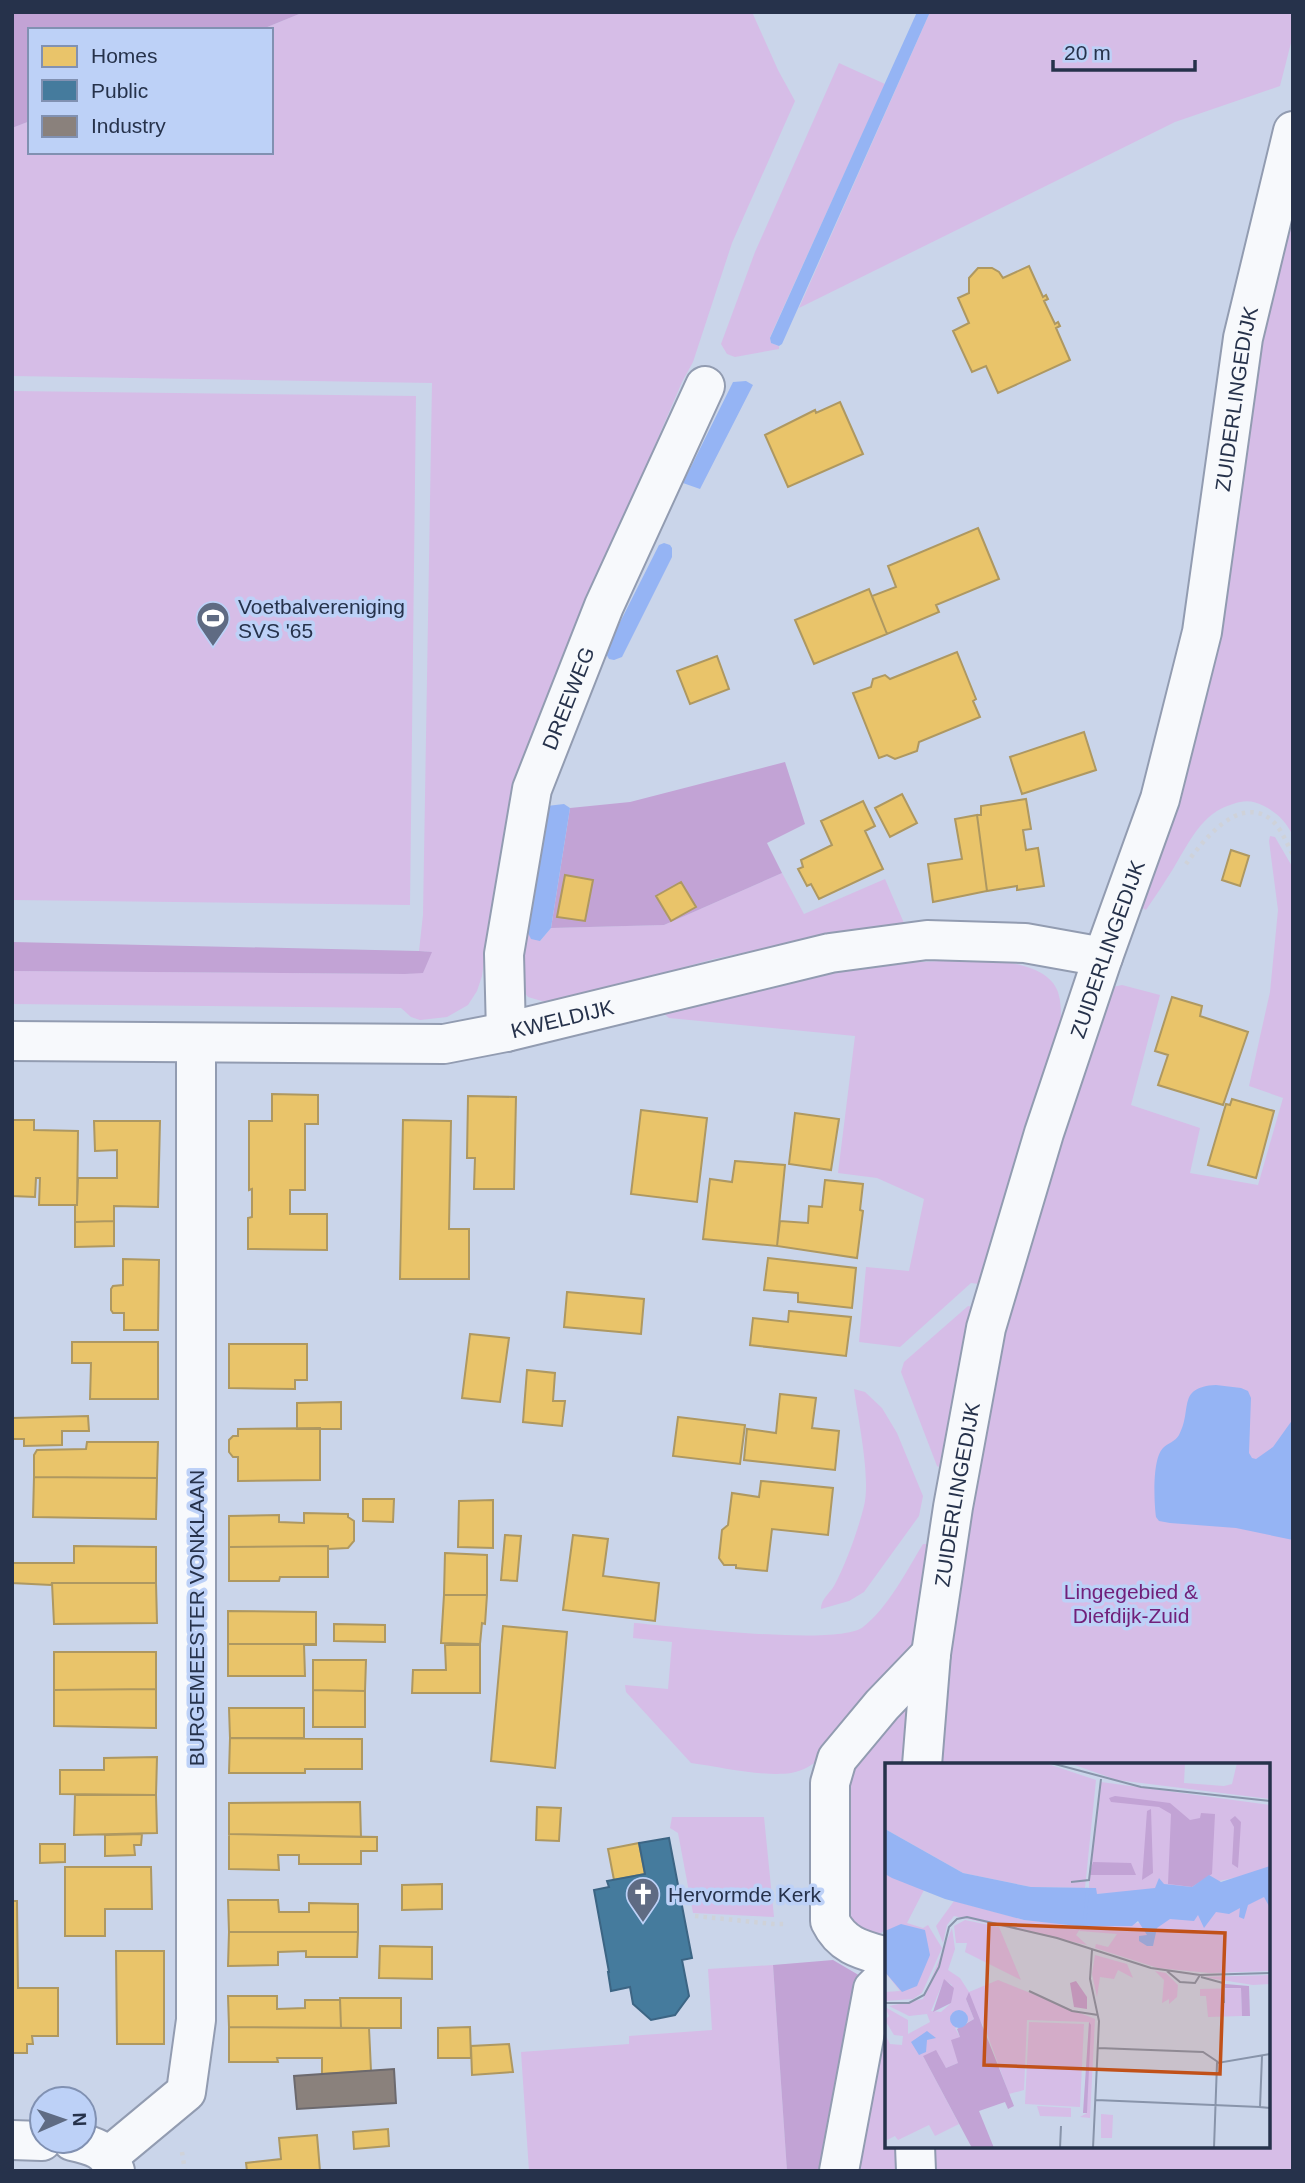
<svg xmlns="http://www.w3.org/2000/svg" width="1305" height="2183" viewBox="0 0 1305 2183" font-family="Arial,sans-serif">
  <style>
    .green { fill: #d6bde7 }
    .forest { fill: #c2a3d5 }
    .water { fill: #95b4f4 }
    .homes { fill: #e9c46a; stroke: #ae9861; stroke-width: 2 }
    .public { fill: #457b9d; stroke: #3c6584; stroke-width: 2 }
    .industry { fill: #8a817c; stroke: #6c696d; stroke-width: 2 }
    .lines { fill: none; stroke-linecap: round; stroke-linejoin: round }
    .minor-casing { stroke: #929cb1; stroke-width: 42 }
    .path { stroke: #cfd2d9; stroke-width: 4.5; stroke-dasharray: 3.5 5; stroke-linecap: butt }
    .minor { stroke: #f7f9fc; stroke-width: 38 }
    .labels { text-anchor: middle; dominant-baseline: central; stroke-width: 7; stroke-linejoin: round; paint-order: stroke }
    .street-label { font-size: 21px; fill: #26324b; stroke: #bdd1f7 }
    .poi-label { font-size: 21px; fill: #26324b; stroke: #bdd1f7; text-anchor: start }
    .park-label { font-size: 21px; fill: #71207a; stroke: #bdd1f7 }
    .inset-river { fill: none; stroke: #95b4f4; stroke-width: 3.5 }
    .inset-road { fill: none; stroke: #8894aa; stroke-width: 2 }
    .view { fill: #c15119; fill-opacity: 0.15; stroke: #c15119; stroke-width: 3.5 }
    .inset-edge { fill: none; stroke: #26324b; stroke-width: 3.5 }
  </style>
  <rect width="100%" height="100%" fill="#cad5ea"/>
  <path class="green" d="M304 12H752L778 70 795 101 732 243 693 362 682 382 539 716 518 787 502 852 490 917 482 976 477 991 468 1005 447 1017 420 1020 411 1017 401 1008 12 1004V971L405 974 423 972 431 952 419 951 423 915 432 383 12 376V128L30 121V152H271V30H260Z
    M930 12H1293V35L1280 86 1175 122 799 308Z
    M839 63 885 84 770 337 771 343 779 346V349L735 357 727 354 721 344 755 252Z
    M1293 201V836C1286 821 1277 813 1264 806 1253 800 1244 800 1233 804 1201 813 1189 843 1173 869 1164 883 1155 897 1146 910L1139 906 1247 428 1270 299Z
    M12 391 416 396 410 905 12 900Z
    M1270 836 1275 837 1293 868V2171H932L930 2146H1268V1765H940L960 1571 997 1365 1049 1169 1113 987 1122 985 1160 995 1131 1105 1200 1128 1190 1173 1258 1185 1283 1098 1249 1086 1270 992 1278 910 1269 841Z
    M782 873 804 914 885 879 904 923 810 939 714 959 605 989 545 1002 528 997 520 986 523 923 540 941 551 928 664 925Z
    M980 959C1005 962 1048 964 1058 992 1061 1001 1061 1011 1061 1020L979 1284 971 1283 900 1347 859 1342 866 1267 909 1271 924 1199 877 1178 838 1173 855 1036 669 1018 661 1011 811 976 882 964Z
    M968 1306 973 1307 939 1467 937 1466 901 1372 904 1362Z
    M854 1389 865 1392 882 1408 897 1433 923 1496 919 1516 864 1592 849 1601 821 1609C821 1599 829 1594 834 1586 846 1564 858 1530 864 1506 871 1478 858 1419 854 1389Z
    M923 1544H928L914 1651 821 1758C812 1765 803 1771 791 1773 763 1777 720 1767 691 1763L626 1692 625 1685 668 1689 672 1642 633 1638 634 1623C674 1626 837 1647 863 1627 888 1608 907 1570 923 1544Z
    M909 1697 904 1765H887V1929C874 1940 863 1931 851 1923L847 1909 850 1778 853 1762Z
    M672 1817H764L774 1917 693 1913 678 1833 670 1828Z
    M773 1965 787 2171H529L521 2052 629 2044V2036L712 2030 708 1969Z
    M887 1988V2146H895V2171H854Z"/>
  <path class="forest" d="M12 12H304L260 30H30V121L12 128Z
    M785 762 805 824 767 843 782 873 664 925 551 928 570 808 630 802Z
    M12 942 419 951 432 952 423 973 405 974 12 971Z
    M833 1960 862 1977 826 2171H787L773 1965Z"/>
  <path class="water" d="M917 12H930L782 344 779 346 771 343 770 338Z
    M746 381 753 385 700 489 683 483 733 382Z
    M664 543 670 545 672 548V557L622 657 614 660 609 659 605 652 659 545Z
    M564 804 570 808 551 928 540 941 531 939 523 923 547 806Z
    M1216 1385 1241 1388 1248 1391 1251 1398 1249 1453 1252 1458 1256 1459 1273 1447 1293 1419V1540L1236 1528 1170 1523 1159 1521 1156 1517C1154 1502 1152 1459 1163 1448 1168 1443 1175 1442 1179 1435 1193 1410 1176 1387 1216 1385Z"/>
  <path class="homes" d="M1029 266 1043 297 1046 295 1048 299 1044 301 1055 324 1058 322 1060 326 1056 328 1070 360 998 393 986 366 972 372 953 331 969 323 958 298 969 293V278L978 268H992L999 272 1003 278Z
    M840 402 863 454 788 487 765 435 815 410 816 413Z
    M978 528 999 579 936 605 939 612 887 634 872 596 896 587 888 566Z
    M869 589 887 634 814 664 795 620Z
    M957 652 976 699 973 701 980 717 919 742 917 751 895 759 887 755 879 758 853 693 871 687 873 679 885 675 890 679Z
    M717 656 729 689 690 704 677 671Z
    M1084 732 1096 770 1022 794 1010 757Z
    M902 794 917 823 890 837 875 808Z
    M1026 799 1031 829 1023 830 1026 850 1038 848 1044 886 1017 890V886L987 891 977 815H981V806Z
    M863 801 875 826 865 831 883 869 819 899 811 884 807 886 798 869 803 867 801 860 832 845 821 821Z
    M977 815 987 891 933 902 928 864 962 859 955 819Z
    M1231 850 1249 856 1240 886 1222 880Z
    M565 875 593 880 585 921 557 917Z
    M681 882 696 907 671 921 656 896Z
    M1172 997 1202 1006 1200 1016 1248 1032 1223 1105 1158 1085 1168 1055 1155 1051Z
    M272 1094 318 1095V1124H305V1190H290V1214H327V1250L248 1249V1218L252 1217V1189L249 1190V1121H272Z
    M468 1096 516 1097 514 1189H474L475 1158H467Z
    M1232 1099 1274 1111 1256 1178 1208 1165 1226 1104 1230 1105Z
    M641 1110 707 1118 697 1202 631 1194Z
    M795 1113 839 1119 831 1170 789 1164Z
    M12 1120H34V1130L78 1131 77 1205H39L40 1178H36L35 1197 12 1196Z
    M403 1120 451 1121 449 1229H469V1279H400Z
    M94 1121H160L158 1207 114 1206V1221L75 1222V1205H77L78 1178H117V1150L95 1151Z
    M735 1161 785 1165 777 1246 703 1239 710 1179 732 1182Z
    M825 1180 863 1184 860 1210 863 1211 857 1258 777 1246 780 1221 808 1223 809 1206 822 1207Z
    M114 1221V1246L75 1247V1222Z
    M768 1258 856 1268 852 1308 798 1302V1293L764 1290Z
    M123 1259 159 1260 158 1330H124V1313H113L111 1310V1289L113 1286 123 1285Z
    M567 1292 644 1299 641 1334 564 1327Z
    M789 1311 851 1317 846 1356 750 1345 753 1318 788 1322Z
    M470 1334 509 1338 500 1402 462 1398Z
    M72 1342H158V1399H90L91 1363H72Z
    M229 1344H307V1380H295V1389L229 1388Z
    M527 1370 555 1373 553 1401H565L562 1426 523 1422Z
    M780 1394 816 1398 812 1428 839 1431 835 1470 744 1460 747 1429 776 1433Z
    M341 1402V1429H297V1403Z
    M88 1416 89 1431H62V1445L24 1446V1439H12V1418Z
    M678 1417 745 1425 740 1464 673 1456Z
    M320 1428V1480L238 1481V1457H233L229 1452V1440L233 1436H238V1429Z
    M87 1442H158L157 1478 34 1477V1455L37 1450 86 1449Z
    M34 1477 157 1478 156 1519 33 1517Z
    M761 1481 833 1488 828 1535 772 1529 767 1571 736 1568V1565H724L719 1558 722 1530 728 1525 732 1493 759 1497Z
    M363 1499H394L393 1522 363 1521Z
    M493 1500V1548L458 1547 459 1501Z
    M304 1513 348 1514V1517L354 1521V1541L348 1548 328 1549V1546L229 1547V1516L279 1515V1522L304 1523Z
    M505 1535 521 1536 517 1581 501 1580Z
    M573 1535 608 1539 603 1576 659 1583 655 1621 563 1610Z
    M74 1546 156 1547V1583H52L51 1585 12 1583V1563H74Z
    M328 1546V1577H280L279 1581H229V1547Z
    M445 1553 487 1555V1595H444Z
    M52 1583H156L157 1623 54 1624Z
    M444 1595H487L485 1624 482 1623 480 1644 441 1643Z
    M228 1611 316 1612V1644H228Z
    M334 1624 385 1625V1642L334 1641Z
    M503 1626 567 1632 555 1768 491 1761Z
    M228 1644H316V1645H304L305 1676H228Z
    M445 1645H480V1693H412L413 1670H446Z
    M54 1652H156V1689L54 1690Z
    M313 1660H366L365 1691 313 1690Z
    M156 1689V1728L54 1726V1690Z
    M313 1690 365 1691V1727H313Z
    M229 1708H304V1738H230Z
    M230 1738 362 1739V1769H305V1773H229Z
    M157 1757 156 1795 60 1794V1770H104V1758Z
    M75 1795H156L157 1833 74 1835Z
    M360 1802 361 1837 229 1834V1803Z
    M537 1807 561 1808 559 1841 536 1840Z
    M142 1834 141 1845H134L135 1855 105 1856V1835Z
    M229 1834 377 1837V1851H361V1864H299V1855H278L279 1870 229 1869Z
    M639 1843 645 1874 614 1880 608 1849Z
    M40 1844H65V1862L40 1863Z
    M65 1867H151L152 1909H105V1936H65Z
    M442 1884V1909L402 1910V1885Z
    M228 1900H278L279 1912H309V1903L358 1904V1932H229Z
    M12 1901H17L18 1988H58V2036H32L33 2044H27V2053H12Z
    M229 1932H358L357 1957H306V1951L278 1952V1965L228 1966Z
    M380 1946 432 1947V1979L379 1978Z
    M116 1951H164V2044H117Z
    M228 1996H277V2009L305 2008V2000H340L341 2028 229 2027Z
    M340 1998H401V2028H341Z
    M229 2027 369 2028 371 2071 322 2074V2058H277L278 2062H229Z
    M470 2027 471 2058H438V2028Z
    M509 2044 513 2072 472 2075 471 2046Z
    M388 2129 389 2146 354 2149 353 2132Z
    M317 2135 320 2171H247L246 2163 281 2159 279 2138Z"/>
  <path class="public" d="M669 1838 692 1958 682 1960 689 1996 675 2015 651 2020 633 2004 630 1987 611 1991 608 1972H609L594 1890 609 1887 607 1881 645 1874 639 1843Z"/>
  <path class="industry" d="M394 2069 396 2103 297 2109 294 2076Z"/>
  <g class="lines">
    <defs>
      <g id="minor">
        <path id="s1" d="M506 1032 504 954 532 789 604 606 705 386"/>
        <path id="s2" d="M12 1041 444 1044 506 1032 830 953 927 940 1025 943 1103 957"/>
        <path id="s3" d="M922 1765 931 1654 953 1507 986 1328 1044 1133 1103 957 1160 799 1202 632 1243 338 1293 131"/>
        <path d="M887 1957C862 1950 842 1946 830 1921V1783L837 1759 882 1705 931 1654"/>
        <path d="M12 2140 42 2141"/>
        <path d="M72 2141C94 2146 107 2149 115 2171"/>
        <path d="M915 2146 916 2171"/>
        <path d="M109 2156 186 2092 196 2020V1043"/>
        <path d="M839 2171 873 1989 887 1975"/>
      </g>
    </defs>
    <use href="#minor" class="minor-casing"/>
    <path class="path" d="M1186 864C1202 842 1237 796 1269 818 1281 827 1286 842 1293 855
      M695 1916 773 1924H788
      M182 2152 185 2171"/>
    <use href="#minor" class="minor"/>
  </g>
  <defs>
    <symbol id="stadium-pin" viewBox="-11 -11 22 30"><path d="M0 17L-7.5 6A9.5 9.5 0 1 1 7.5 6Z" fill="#5f6b83" stroke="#bdd1f7"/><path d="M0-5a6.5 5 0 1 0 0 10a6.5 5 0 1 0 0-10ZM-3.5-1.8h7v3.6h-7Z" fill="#fff"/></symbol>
    <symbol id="church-pin" viewBox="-11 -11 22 30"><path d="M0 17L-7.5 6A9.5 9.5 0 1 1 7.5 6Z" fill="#5f6b83" stroke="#bdd1f7"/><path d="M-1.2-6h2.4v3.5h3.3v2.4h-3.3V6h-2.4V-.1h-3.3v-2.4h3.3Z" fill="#fff"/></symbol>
  </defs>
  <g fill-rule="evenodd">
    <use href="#stadium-pin" x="194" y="599" width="38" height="52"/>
    <use href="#church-pin" x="624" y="1875" width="38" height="52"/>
  </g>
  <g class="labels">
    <g class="street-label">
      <text stroke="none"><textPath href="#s3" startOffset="1407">ZUIDERLINGEDIJK</textPath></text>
      <text stroke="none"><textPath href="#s1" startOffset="343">DREEWEG</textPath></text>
      <text stroke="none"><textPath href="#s3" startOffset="840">ZUIDERLINGEDIJK</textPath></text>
      <text stroke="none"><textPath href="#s2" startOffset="553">KWELDIJK</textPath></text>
      <text stroke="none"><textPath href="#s3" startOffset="273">ZUIDERLINGEDIJK</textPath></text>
      <text transform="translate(196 1618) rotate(-90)">BURGEMEESTER VONKLAAN</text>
    </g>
    <g class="poi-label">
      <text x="238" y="606">Voetbalvereniging<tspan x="238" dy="24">SVS '65</tspan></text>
      <text x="668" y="1894">Hervormde Kerk</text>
    </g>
    <g class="park-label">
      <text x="1131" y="1591">Lingegebied &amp;<tspan x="1131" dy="24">Diefdijk-Zuid</tspan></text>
    </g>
  </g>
  <g transform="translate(885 1763)">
    <rect width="385" height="385" fill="#cad5ea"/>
    <path d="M0 0H160L211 17 200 125 146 124 78 110 0 66ZM184 0H300L299 20 339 23 347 21 352 0H385V36L232 17ZM216 19 385 42V107L307 124 212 131 204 125V112ZM0 111 39 127 22 160 38 165 43 162 57 185 37 230 28 236 0 238V229L15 228 0 209ZM379 134 385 135V208L325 210 273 205 210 185 211 181 223 184 232 171 194 168 200 163 243 162ZM69 138 139 157 197 163 191 172 202 182 69 153 62 162 58 180 51 163ZM80 157 114 164 136 217 80 189 82 180H71L69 163ZM67 165 70 186 63 207 75 215 84 229 113 217 210 256 205 355 195 354 202 350 204 259 142 257 139 327 124 331 100 265 81 236 89 256 70 265 75 274 73 300 61 305 38 293 74 361 50 373 44 362 13 377 10 373 0 378V271L5 281 17 282 18 273 9 272 0 257 4 253 0 244 23 257V271L45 259 42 251 24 253 4 243 38 236ZM59 217 67 222 66 240 56 249 46 248ZM210 192 242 201 248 215 233 207 229 216 215 214 212 234 207 211ZM270 208 281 210 293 222 292 234 284 241V236L277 240 279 217ZM385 212V221L368 222 318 214ZM356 225 357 253 323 254 321 233H315V226ZM144 259 199 261 195 344 140 341ZM152 343 186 345V354L155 353ZM216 351 228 352 227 375H216Z" fill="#d6bde7" fill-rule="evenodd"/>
    <path d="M230 33 285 40 305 57 315 55 316 50 330 51 327 111 307 124 283 121 286 51 274 44 226 39 224 35ZM266 46 268 110 257 117 262 48ZM350 53 356 59 353 105 347 101 349 64 345 57ZM208 99 246 100 251 112H204ZM59 216 69 225 66 240 48 249ZM191 218 202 234V246L189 244 185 220ZM340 221 364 223 365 253H357L356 225H340ZM84 229 129 343 123 346 120 339 94 348 109 385H87L38 293 51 287 61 305 73 300 66 277 75 274 72 266 89 256 81 236ZM204 259 206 262 202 350H198Z" fill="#c2a3d5"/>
    <path d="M0 66 78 110 146 124 211 125 212 131 270 125 274 115 279 121 307 124 324 112 336 119 385 103V145L379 134 363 142 359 156 354 154 355 145 344 151 331 149 319 165 313 152 309 158 285 156 272 165 268 183H262L254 178V173L262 172 253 158 247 163H192L139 157 60 136 7 115 0 111ZM16 161 40 167 45 192 32 223 17 229 0 209V168ZM65 256a9 9 0 1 1 18 0a9 9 0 1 1-18 0ZM42 268 51 275 42 277 41 289 34 292 26 279Z" fill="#95b4f4"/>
    <path class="inset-river" d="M199 163 203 125"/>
    <path class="inset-road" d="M166 0 256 24 385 38M186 119 204 117 216 16M207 187 205 216 214 258 208 385M282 208 295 219 310 220 315 212M316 214 338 220 339 240M144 228 187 248 213 252M0 240H24L39 232 54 204 64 164 72 156 82 154 172 175 266 205 315 212 385 210M213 285 318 289 333 299M377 293 375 344 385 345M211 337 375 344M175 385 176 363M329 385 332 300 385 291"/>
    <path class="view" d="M104 161 340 170 335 311 99 302Z"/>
    <rect width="385" height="385" class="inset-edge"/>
  </g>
  <rect width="1305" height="2183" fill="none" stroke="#26324b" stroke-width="28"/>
  <rect x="28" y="28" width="245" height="126" fill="#bdd1f7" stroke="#8191b2" stroke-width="2"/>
  <rect x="42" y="46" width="35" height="21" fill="#e9c46a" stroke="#8191b2" stroke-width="2"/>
  <text x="91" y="63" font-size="21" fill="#26324b">Homes</text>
  <rect x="42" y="80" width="35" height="21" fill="#457b9d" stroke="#8191b2" stroke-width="2"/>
  <text x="91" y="98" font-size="21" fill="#26324b">Public</text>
  <rect x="42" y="116" width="35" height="21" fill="#8a817c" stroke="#8191b2" stroke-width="2"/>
  <text x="91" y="133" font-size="21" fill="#26324b">Industry</text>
  <g transform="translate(63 2120) rotate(88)"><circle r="33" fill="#bdd1f7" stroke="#8191b2" stroke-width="2"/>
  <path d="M0-5L12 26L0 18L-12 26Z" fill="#5f6b83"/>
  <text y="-10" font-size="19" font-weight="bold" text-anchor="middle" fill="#26324b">N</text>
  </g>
  <path d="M1053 60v10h142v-10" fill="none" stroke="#26324b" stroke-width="3.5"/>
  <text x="1064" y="60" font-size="21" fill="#26324b" stroke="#bdd1f7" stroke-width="5" paint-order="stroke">20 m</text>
</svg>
